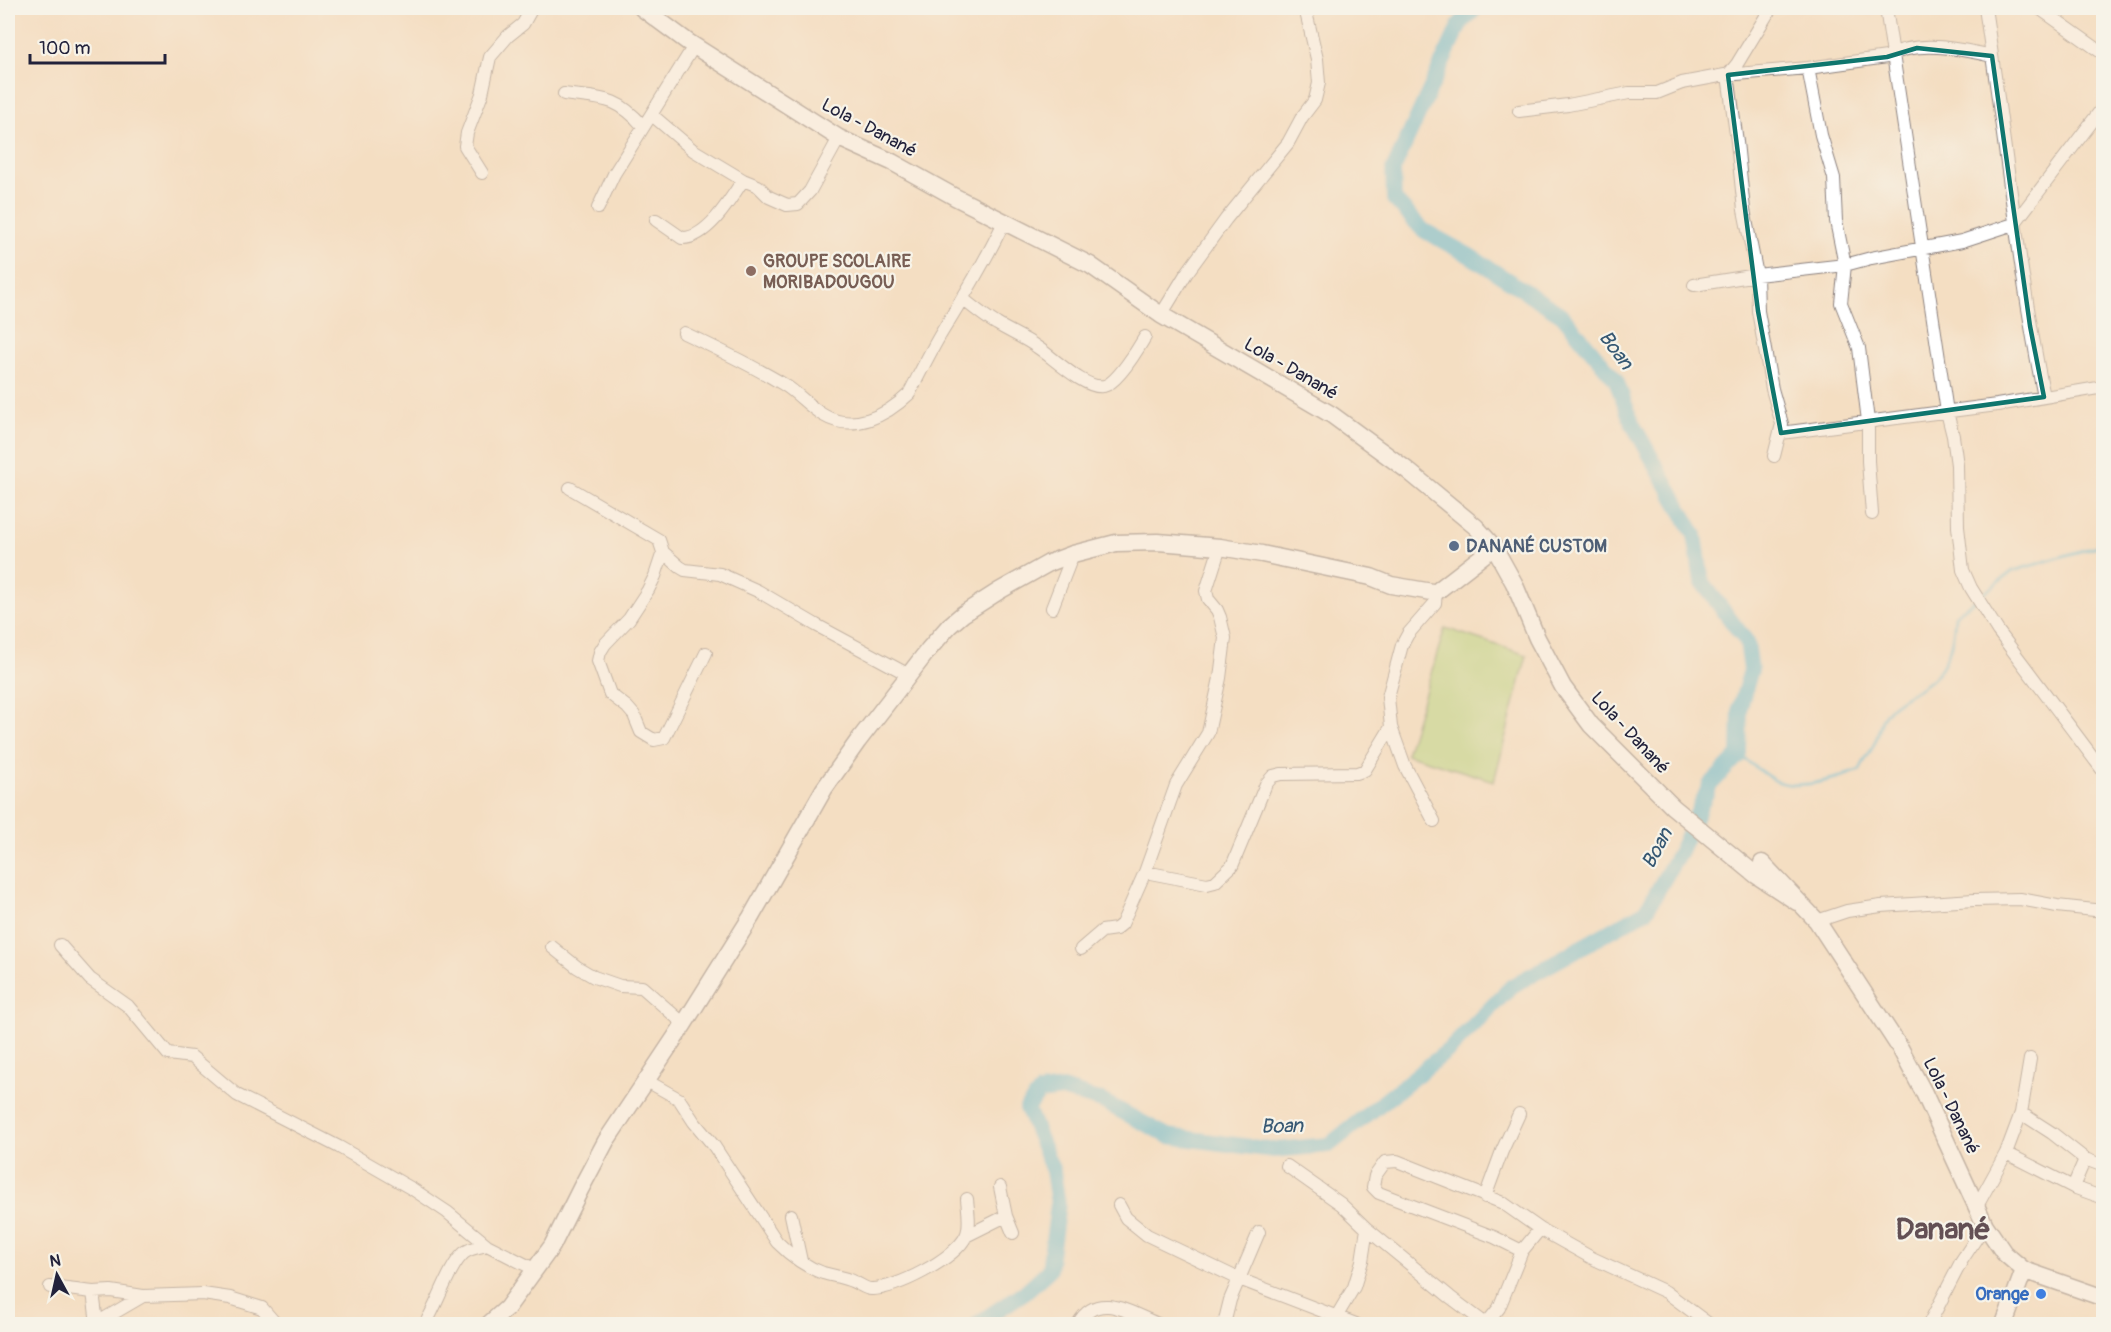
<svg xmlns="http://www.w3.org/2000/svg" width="2111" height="1332" viewBox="0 0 2111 1332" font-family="Pangolin,sans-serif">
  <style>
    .green { fill: #b3d57e; stroke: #6a7c5c; stroke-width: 1.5 }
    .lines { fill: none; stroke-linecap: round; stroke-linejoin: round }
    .stream { stroke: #58b9d7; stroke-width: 3 }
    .river { stroke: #58b9d7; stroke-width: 16 }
    .minor-casing { stroke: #8b807e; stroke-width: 14 }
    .major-casing { stroke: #8b807e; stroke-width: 19 }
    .minor { stroke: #fff; stroke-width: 12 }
    .major { stroke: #fff; stroke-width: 16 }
    .marked { fill: none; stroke: #0f766e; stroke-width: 4.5; stroke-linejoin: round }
    .education-dot { fill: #8d6e63; stroke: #f7f3e8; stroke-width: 2 }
    .service-dot { fill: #5c6f8a; stroke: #f7f3e8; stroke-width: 2 }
    .shop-dot { fill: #3f7fe0; stroke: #f7f3e8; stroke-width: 2 }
    .labels { text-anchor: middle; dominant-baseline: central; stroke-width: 4.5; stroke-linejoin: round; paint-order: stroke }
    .street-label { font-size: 18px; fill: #22223b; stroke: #f7f3e8 }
    .education-label { font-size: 18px; font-weight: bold; fill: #785e54; stroke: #f7f3e8; text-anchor: start }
    .service-label { font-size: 18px; font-weight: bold; fill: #4e5e75; stroke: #f7f3e8; text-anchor: start }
    .shop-label { font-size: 18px; font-weight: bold; fill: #366cbe; stroke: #f7f3e8; text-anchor: end }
    .water-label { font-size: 20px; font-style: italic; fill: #355772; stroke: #f7f3e8 }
    .town-label { font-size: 30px; font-weight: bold; fill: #635054; stroke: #f7f3e8 }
  </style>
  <rect width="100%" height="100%" fill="#f7f3e8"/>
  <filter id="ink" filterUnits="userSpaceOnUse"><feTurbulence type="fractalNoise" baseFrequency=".0167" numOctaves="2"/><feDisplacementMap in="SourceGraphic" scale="12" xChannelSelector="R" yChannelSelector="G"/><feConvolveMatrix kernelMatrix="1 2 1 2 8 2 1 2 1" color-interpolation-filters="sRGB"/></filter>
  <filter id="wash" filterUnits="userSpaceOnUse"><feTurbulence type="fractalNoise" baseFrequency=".008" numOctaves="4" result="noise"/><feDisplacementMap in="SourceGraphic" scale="24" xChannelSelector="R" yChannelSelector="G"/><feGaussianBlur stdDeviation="1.35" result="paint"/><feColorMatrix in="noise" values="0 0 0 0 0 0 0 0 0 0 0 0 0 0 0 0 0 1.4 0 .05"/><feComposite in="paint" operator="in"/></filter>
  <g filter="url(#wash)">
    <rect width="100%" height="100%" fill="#f4dec2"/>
    <path class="green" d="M1445 628 1527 655 1494 781 1406 754Z"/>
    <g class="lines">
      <path class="stream" d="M1980 596 2013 571 2104 544
        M1739 755C1750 763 1762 773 1774 780 1797 792 1836 779 1860 770 1864 760 1871 752 1875 742 1881 729 1879 719 1890 708 1903 696 1920 690 1932 679 1950 663 1954 637 1955 615L1975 600"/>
      <path class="river" d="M977 1324 1025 1292 1049 1270 1058 1204 1053 1171 1027 1108 1040 1092 1062 1089 1102 1101 1168 1136 1274 1150 1329 1145 1451 1048 1512 986 1646 911 1680 851 1710 785 1739 755 1740 707 1751 670 1747 642 1702 582 1695 535 1632 423 1616 380 1562 315 1470 256 1423 230 1394 199 1393 170 1460 24 1476 8"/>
    </g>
  </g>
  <g filter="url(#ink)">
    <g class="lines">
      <defs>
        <path id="minor" d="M1771 8 1737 64 1728 75 1737 142 1744 210 1757 275 1758 311 1772 389 1782 424 1774 456
          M1886 8 1947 412 1953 436 1957 465 1958 527 1963 570 1971 588 1998 631 2104 772
          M1985 8C2005 137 2018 268 2044 397
          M2039 8 2104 54
          M564 94C601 99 616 95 643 126
          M1519 111 1568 105 1629 93H1657L1682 83 1725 75 1808 68
          M652 115 693 150 743 180 758 186 769 197 787 205 798 204 810 191 839 138
          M482 173 465 146 467 133 482 94 490 57 508 36 523 24 532 8
          M598 208 614 174 694 46
          M656 220 682 238C707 239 731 199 743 180
          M1694 285 1757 275 1845 265 1871 258 1962 241 2014 224 2104 106
          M963 299C974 308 985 317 997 324 1010 332 1025 338 1037 347 1053 357 1085 390 1104 386 1117 383 1138 349 1145 337
          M1161 315 1186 274 1226 219 1288 143 1302 117 1315 100 1319 83 1317 59 1305 8
          M684 333C718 349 751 365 783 384 797 392 808 406 823 415 853 433 886 416 909 394 920 373 930 352 942 332 964 296 986 260 1004 222
          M1781 433 1997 405 2104 387
          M570 488 659 540 663 552 680 567 685 570 720 574 758 591 816 625 909 675
          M1872 514 1868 461V421L1859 348 1841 303 1845 265 1836 221 1834 178 1821 135 1808 68 1887 57C1917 39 1960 49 1992 56
          M663 552 655 576 648 590 629 619 605 644 600 652 598 661 610 694 627 707 634 715 641 732 654 740 664 738 706 653
          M1052 608 1073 554
          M1434 821 1405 766 1391 727 1388 697 1402 645 1408 634 1435 603 1436 592
          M1145 872 1207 884 1215 882 1232 866 1266 784 1273 776 1281 774 1357 773 1365 770 1391 727
          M1817 921 1847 911 1881 906 1974 900 2020 899 2057 906 2104 911
          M60 945 90 979 128 1006 168 1054 192 1057 237 1095 339 1147 414 1190 447 1212 487 1245 536 1270
          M552 947 577 967 594 977 620 986 642 987 684 1024
          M1081 949 1102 931 1116 929 1122 924 1145 872 1176 785 1208 733 1220 678 1225 638 1220 617 1217 610 1208 599 1206 591 1220 547
          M647 1081 679 1099 694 1122 714 1146 777 1242C790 1255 806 1267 823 1273 833 1276 844 1277 854 1282 860 1284 865 1289 871 1289 895 1290 956 1258 966 1236 971 1226 968 1211 967 1199
          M2021 1113 2052 1133 2085 1159
          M2006 1153 2021 1113 2030 1059
          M1287 1166 1341 1204 1367 1229 1362 1261 1354 1287 1332 1324
          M1000 1187 1006 1216 1013 1233
          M2073 1187 2085 1159 2104 1166
          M1485 1197 1502 1151 1519 1114
          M1119 1205 1126 1218 1147 1235 1239 1279 1356 1324
          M1977 1206 2006 1153 2073 1187 2104 1198
          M791 1215 801 1261
          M1367 1229 1450 1297 1486 1324
          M966 1236 1006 1216
          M1522 1251 1494 1237 1379 1193 1373 1187 1375 1176 1385 1162 1397 1161 1503 1203 1540 1229
          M50 1287 93 1292 111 1291 143 1296 203 1294 230 1298 262 1308 276 1324
          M93 1292 97 1323
          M95 1324 143 1296
          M425 1324C437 1306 449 1266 464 1253 470 1248 480 1247 487 1245
          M1078 1324C1097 1289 1132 1314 1158 1324
          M1224 1324 1230 1300 1259 1232
          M1486 1324 1499 1308 1522 1251 1540 1229 1592 1258 1666 1292 1709 1324
          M1929 1324 1962 1260 1985 1225"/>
        <path id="major" d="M642 8 688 42 839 138 892 162 955 197 1090 265 1161 315 1332 415 1407 470 1476 527 1494 547 1514 583 1537 638 1563 687 1591 725 1673 807 1756 875 1797 902
          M1762 863 1817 921 1900 1048 1924 1093 1985 1225 2004 1253 2024 1270 2104 1298
          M489 1324 507 1308 552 1246 581 1188 606 1141 684 1024 751 917 824 789 858 741 929 649 949 626 963 614 999 591 1049 563 1073 554 1116 543 1158 542 1220 547 1262 554 1371 577 1391 585 1432 592H1436L1494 547
          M2004 1324 2024 1270"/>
      </defs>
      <use href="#minor" class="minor-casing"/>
      <use href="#major" class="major-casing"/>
      <use href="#minor" class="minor"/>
      <use href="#major" class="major"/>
    </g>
  </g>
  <path d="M0 0H2111V1332H0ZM1917 48 1992 56 2030 326 2044 397 1781 433 1758 311 1728 75 1887 57Z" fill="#f4dec2" fill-opacity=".55" fill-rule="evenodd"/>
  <path class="marked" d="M1917 48 1992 56 2030 326 2044 397 1781 433 1758 311 1728 75 1887 57Z"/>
  <circle class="education-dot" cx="751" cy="271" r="6"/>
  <circle class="service-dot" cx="1454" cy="546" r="6"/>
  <circle class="shop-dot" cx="2041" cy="1294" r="6"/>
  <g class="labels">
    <g class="street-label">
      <text transform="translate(869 128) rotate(28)">Lola - Danané</text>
      <text transform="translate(1291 369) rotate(30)">Lola - Danané</text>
      <text transform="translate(1630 733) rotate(47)">Lola - Danané</text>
      <text transform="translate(1951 1106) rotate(64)">Lola - Danané</text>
    </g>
    <g class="education-label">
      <text x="763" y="261">GROUPE SCOLAIRE<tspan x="763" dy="21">MORIBADOUGOU</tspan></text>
    </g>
    <g class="service-label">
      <text x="1466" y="546">DANANÉ CUSTOM</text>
    </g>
    <g class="shop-label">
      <text x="2029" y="1294">Orange</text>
    </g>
    <g class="water-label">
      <text transform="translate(1616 350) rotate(53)">Boan</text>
      <text transform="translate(1657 848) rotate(-62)">Boan</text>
      <text transform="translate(1282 1126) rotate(-1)">Boan</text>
    </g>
    <g class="town-label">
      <text x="1943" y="1229">Danané</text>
    </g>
  </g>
  <rect width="2111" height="1332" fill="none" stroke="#f7f3e8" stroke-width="30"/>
  <g transform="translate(57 1275) rotate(352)" stroke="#f7f3e8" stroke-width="4.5" paint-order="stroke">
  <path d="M0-4.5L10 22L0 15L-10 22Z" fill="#22223b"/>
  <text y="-9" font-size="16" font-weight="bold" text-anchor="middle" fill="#22223b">N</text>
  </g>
  <path d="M30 54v9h135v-9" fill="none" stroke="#22223b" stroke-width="3"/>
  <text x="39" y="54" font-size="18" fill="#22223b" stroke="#f7f3e8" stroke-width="4.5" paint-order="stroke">100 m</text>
</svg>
